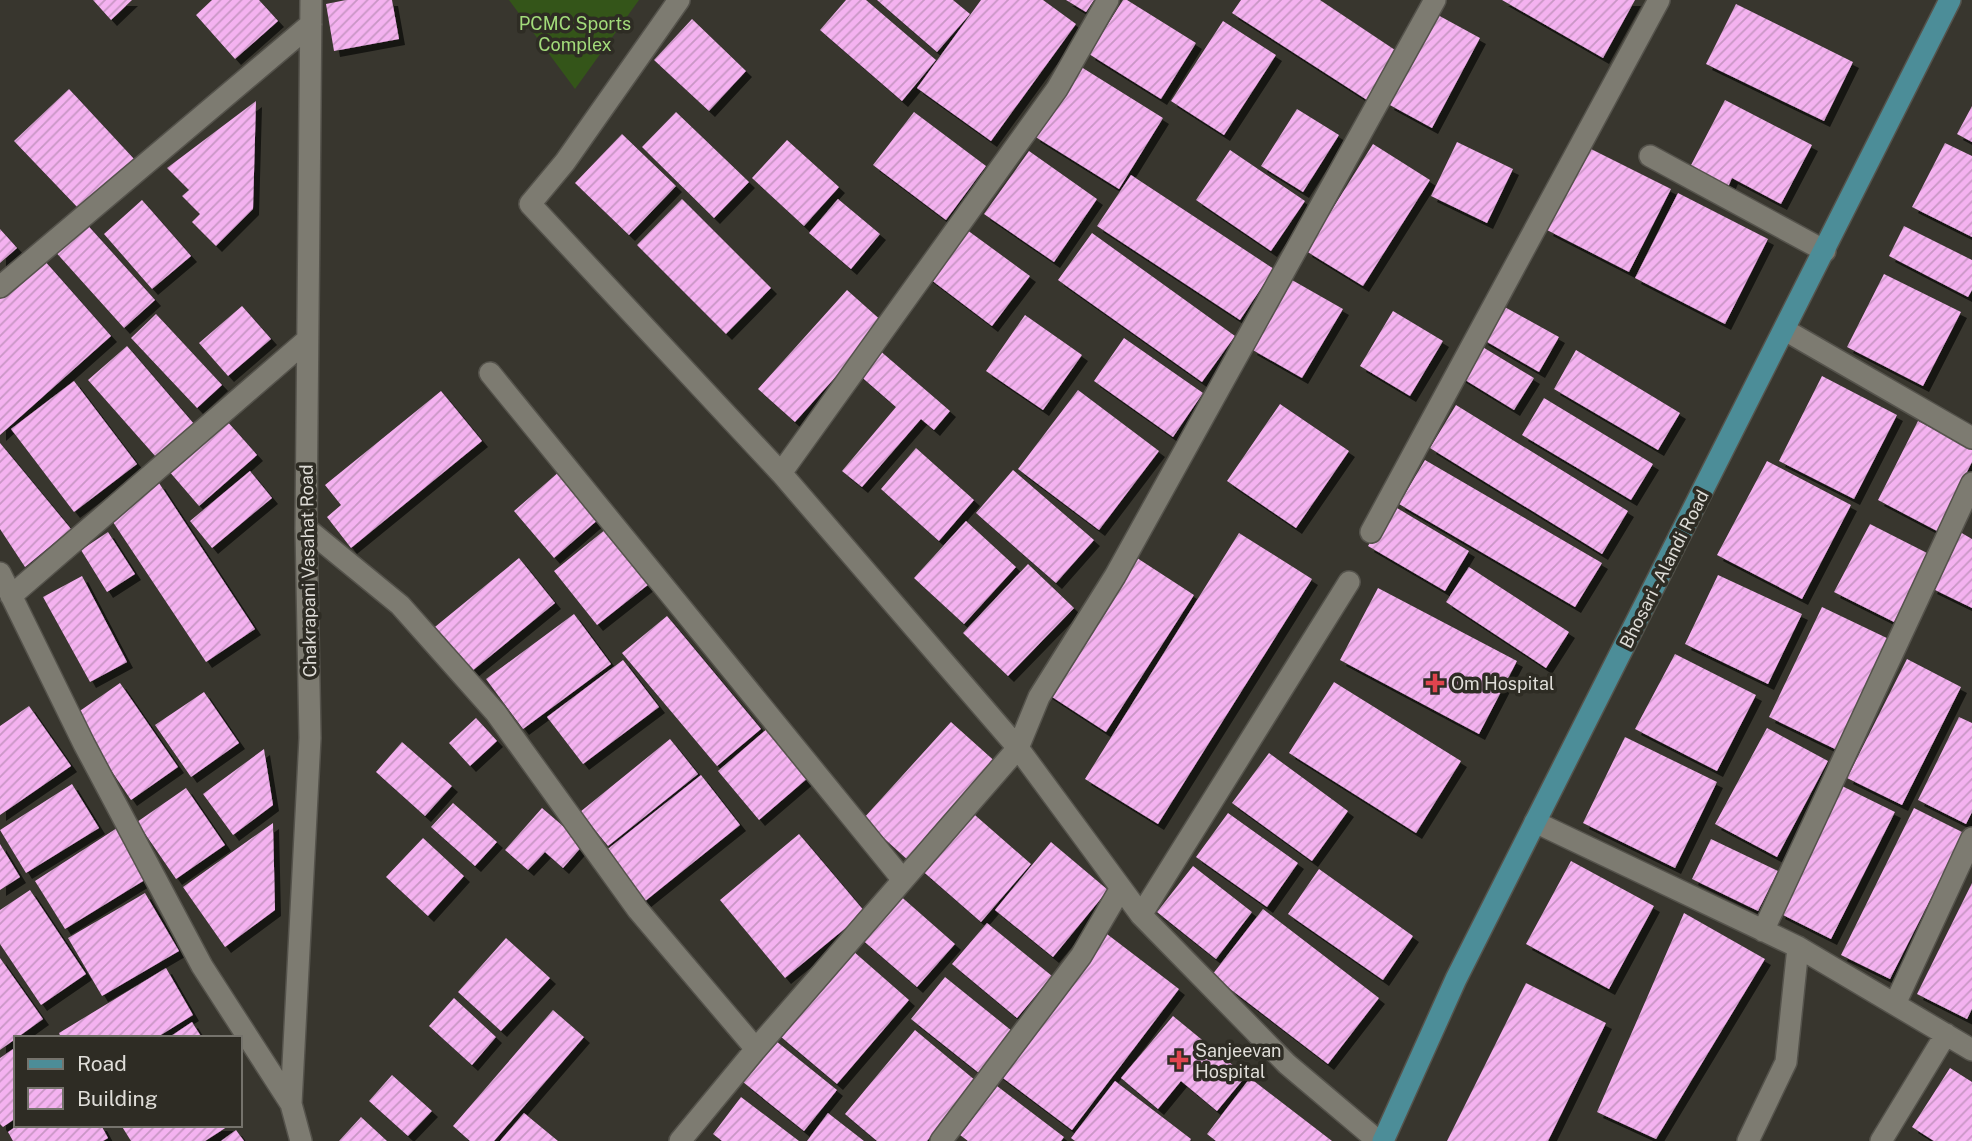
<svg xmlns="http://www.w3.org/2000/svg" width="1972" height="1141" viewBox="0 0 1972 1141" font-family="'Public Sans',sans-serif">
  <style>
    .green { fill: #345519 }
    .building { fill: url(#building-hatch); filter: url(#shadow) }
    .lines { fill: none; stroke-linecap: round; stroke-linejoin: round }
    .minor-casing { stroke: #55534c; stroke-width: 24 }
    .major-casing { stroke: #55534c; stroke-width: 24 }
    .minor { stroke: #7d7b71; stroke-width: 21 }
    .major { stroke: #4c8d98; stroke-width: 21 }
    .health-dot { fill: #e0444e; stroke: #2e2c24; stroke-width: 2.5 }
    .labels { text-anchor: middle; dominant-baseline: central; stroke-width: 7; stroke-linejoin: round; paint-order: stroke }
    .park-label { font-size: 18px; fill: #a2db7a; stroke: #2e2c24 }
    .street-label { font-size: 18px; fill: #dfddd8; stroke: #2e2c24 }
    .poi-label { font-size: 18px; fill: #dfddd8; stroke: #2e2c24; text-anchor: start }
  </style>
  <defs>
    <pattern id="building-hatch" width="6" height="6" patternUnits="userSpaceOnUse" patternTransform="scale(1.75)"><rect width="6" height="6" fill="#f4b2f0"/><path d="M-1 1l2-2M0 6l6-6M5 7l2-2" fill="none" stroke="#c896c4"/></pattern>
    <filter id="shadow"><feDropShadow dx="6" dy="6" stdDeviation="0" flood-color="#0009"/></filter>
  </defs>
  <rect width="100%" height="100%" fill="#38362e"/>
  <path class="green" d="M509 0H639L575 89Z"/>
  <path class="building" d="M93 0H132L111 20Z
    M212 0H259L278 21 235 59 196 15Z
    M346 0H392L399 39 334 51 326 4Z
    M846 0H866L936 60 902 101 820 30Z
    M877 0H953L970 14 937 52Z
    M981 0H1043L1076 24 991 141 917 88Z
    M1066 0H1094L1086 12Z
    M1123 0H1127L1196 43 1161 99 1089 54Z
    M1241 0H1320L1398 52 1367 100 1232 13Z
    M1502 0H1635L1603 58Z
    M1736 4 1853 62 1824 121 1706 64Z
    M1436 14 1480 38 1432 128 1388 104Z
    M692 19 746 71 709 111 654 60Z
    M1223 21 1276 55 1224 135 1171 101Z
    M1078 65 1163 118 1119 189 1034 136Z
    M69 89 134 159 80 210 14 141Z
    M1725 100 1812 145 1781 204 1732 178 1728 187 1690 167Z
    M256 101 253 209 216 246 192 222 200 214 182 196 189 190 167 168Z
    M1972 106V142L1957 134Z
    M1297 109 1339 135 1303 192 1261 166Z
    M676 112 749 182 714 218 642 147Z
    M914 112 986 166 946 220 873 165Z
    M622 134 676 186 629 235 575 183Z
    M787 140 839 187 804 226 752 178Z
    M1457 142 1513 169 1487 223 1431 196Z
    M1945 143 1972 156V237L1912 207Z
    M1373 144 1430 180 1363 286 1306 251Z
    M1589 148 1671 189 1629 272 1547 230Z
    M1230 150 1305 201 1271 251 1196 200Z
    M1029 151 1097 199 1054 262 984 214Z
    M1131 175 1274 269 1240 320 1097 226Z
    M1678 193 1768 239 1725 324 1635 278Z
    M682 199 771 288 726 334 637 245Z
    M838 199 880 234 851 269 809 233Z
    M142 200 191 256 152 289 104 234Z
    M82 219 155 300 124 328 52 248Z
    M1904 226 1972 260V290L1968 297 1889 256Z
    M963 227 1030 276 992 326 926 276Z
    M0 229 17 248 0 263Z
    M1092 233 1235 336 1202 382 1058 280Z
    M43 259 111 336 0 435V298Z
    M1884 274 1961 312 1923 386 1847 347Z
    M1292 280 1343 309 1302 378 1251 349Z
    M847 290 884 323 795 422 758 389Z
    M1501 305 1559 337 1539 372 1482 339Z
    M242 306 271 339 228 376 199 343Z
    M1393 311 1443 341 1410 396 1360 366Z
    M156 314 222 385 197 408 131 338Z
    M1025 315 1082 355 1043 410 986 371Z
    M1124 338 1203 393 1173 437 1094 381Z
    M1476 343 1534 378 1514 410 1457 375Z
    M127 346 194 424 156 457 88 380Z
    M878 349 950 411 934 430 921 419 862 487 842 471 896 407 857 373Z
    M1576 350 1680 413 1658 450 1554 389Z
    M1822 376 1897 415 1854 499 1779 461Z
    M74 381 137 464 74 512 11 429Z
    M1078 390 1159 451 1099 530 1018 469Z
    M441 391 482 441 351 548 327 517 341 505 325 485Z
    M1544 398 1653 464 1631 500 1522 435Z
    M1280 404 1349 451 1296 528 1227 481Z
    M1456 405 1628 511 1602 554 1430 448Z
    M226 420 257 455 199 506 168 470Z
    M1918 421 1972 448V462L1937 531 1878 500Z
    M0 443 71 529 25 567 0 529Z
    M916 448 974 500 939 541 881 489Z
    M1425 460 1602 563 1575 607 1399 504Z
    M1767 461 1851 505 1802 599 1717 555Z
    M1013 470 1094 540 1056 583 976 513Z
    M250 471 272 498 212 548 190 521Z
    M560 471 600 518 554 558 514 511Z
    M159 483 255 629 206 662 109 516Z
    M1392 505 1469 551 1445 591 1368 546Z
    M966 521 1016 567 964 624 914 578Z
    M1870 524 1929 554 1894 622 1834 592Z
    M606 529 649 584 597 625 554 571Z
    M108 532 135 574 107 592 81 550Z
    M1960 532 1972 539V608L1931 588Z
    M1239 533 1312 579 1158 824 1085 779Z
    M1134 556 1194 595 1106 732 1046 693Z
    M519 558 555 603 466 676 430 631Z
    M1028 564 1074 608 1008 676 963 633Z
    M1469 567 1569 632 1546 668 1446 602Z
    M1718 575 1802 614 1768 684 1685 644Z
    M82 576 127 662 90 682 43 597Z
    M1378 588 1517 661 1479 734 1340 660Z
    M1822 607 1891 640 1837 750 1769 717Z
    M574 614 611 664 523 729 486 679Z
    M667 616 761 729 717 766 622 653Z
    M1675 654 1756 695 1717 771 1635 729Z
    M1907 659 1961 687 1902 805 1847 778Z
    M623 660 659 707 583 764 547 717Z
    M1334 682 1461 761 1416 833 1289 753Z
    M120 683 178 767 131 800 74 715Z
    M204 692 239 743 191 777 155 725Z
    M29 706 71 766 0 815V726Z
    M1959 717 1972 723V812L1966 824 1918 800Z
    M476 718 497 741 470 766 449 743Z
    M951 722 999 765 910 862 863 819Z
    M768 728 809 777 759 820 718 771Z
    M1767 728 1828 761 1777 857 1715 824Z
    M1625 737 1717 782 1675 868 1583 823Z
    M670 739 698 774 608 846 580 812Z
    M402 742 452 786 425 816 376 772Z
    M264 749 273 805 233 835 203 794Z
    M1269 753 1348 811 1312 861 1232 803Z
    M701 775 740 825 644 902 604 852Z
    M72 784 99 828 26 873 0 830Z
    M1842 786 1895 812 1831 939 1779 913Z
    M186 788 225 845 176 879 137 822Z
    M453 803 497 842 475 866 431 827Z
    M542 808 584 844 563 868 545 852 528 870 505 850Z
    M1914 808 1964 833 1890 979 1841 955Z
    M968 809 1031 864 981 922 918 867Z
    M1228 813 1298 863 1267 907 1196 857Z
    M273 823 275 910 225 947 183 887Z
    M117 828 148 878 65 929 35 881Z
    M799 834 865 912 785 978 720 900Z
    M423 838 464 876 428 916 386 877Z
    M1711 839 1778 871 1758 911 1692 879Z
    M1051 842 1108 890 1053 957 995 910Z
    M0 844 20 877 0 890Z
    M1571 861 1654 906 1609 989 1526 944Z
    M1193 866 1252 912 1216 959 1157 912Z
    M1319 869 1413 936 1383 980 1288 914Z
    M1972 883V1009L1967 1019 1917 994Z
    M30 890 86 974 41 1005 0 944V910Z
    M145 893 179 951 102 996 68 938Z
    M897 893 955 944 917 987 859 937Z
    M1263 909 1379 998 1328 1064 1212 975Z
    M1684 913 1765 959 1656 1139 1597 1112Z
    M987 923 1052 976 1017 1018 952 964Z
    M1103 931 1179 989 1072 1130 995 1072Z
    M506 938 550 978 501 1031 458 992Z
    M853 951 909 1000 837 1084 780 1036Z
    M0 958 43 1019 0 1050Z
    M166 968 193 1015 156 1038H61L59 1033Z
    M945 977 1012 1031 979 1073 911 1019Z
    M1526 983 1606 1023 1548 1141H1447Z
    M454 998 496 1037 472 1065 429 1026Z
    M553 1010 584 1037 494 1141H470L453 1126Z
    M1173 1016 1246 1076 1217 1111 1181 1081 1158 1109 1121 1078Z
    M192 1022 202 1038H168Z
    M915 1030 976 1081 927 1141H877L845 1114Z
    M776 1041 837 1090 804 1131 743 1082Z
    M16 1047V1118L3 1127 0 1124V1058Z
    M1950 1068 1972 1082V1141H1934L1912 1127Z
    M392 1075 432 1111 408 1136 369 1101Z
    M1250 1078 1332 1141H1216L1207 1134Z
    M1115 1081 1191 1139 1190 1141H1075L1071 1138Z
    M997 1086 1064 1137 1061 1141H968L960 1135Z
    M741 1097 799 1141H722L713 1134Z
    M524 1113 558 1141H500Z
    M828 1113 864 1141H807Z
    M361 1117 387 1141H339Z
    M18 1125H101L108 1138 103 1141H13L8 1132Z
    M121 1125H230L205 1141H131Z
    M236 1130 244 1141H221Z"/>
  <g class="lines">
    <defs>
      <path id="minor" d="M679 0 565 162 530 204 781 473 1018 748 1141 915 1287 1064 1378 1141
        M1650 156 1825 251
        M0 287 311 24
        M1785 330 1972 438
        M490 373 903 880
        M781 473 1057 89 1108 0
        M306 528 400 605 496 713 638 910 756 1049
        M1371 532 1659 0
        M0 573 84 744 202 966 291 1104
        M11 596 307 340
        M1535 822 1798 947 1972 1050
        M1141 915 1349 582
        M1763 931 1972 483
        M1895 1004 1972 838
        M301 1141 291 1104 310 738 306 528 311 0
        M680 1141 756 1049 1018 748 1039 697 1115 576 1435 0
        M941 1141 1081 956 1121 888
        M1748 1141 1786 1062 1798 947
        M1881 1141 1946 1034"/>
      <path id="major" d="M1383 1141 1456 979 1950 0"/>
    </defs>
    <use href="#minor" class="minor-casing"/>
    <use href="#major" class="major-casing"/>
    <use href="#minor" class="minor"/>
    <use href="#major" class="major"/>
  </g>
  <g class="health-dot">
    <path d="M1431.5 672.5h7v7h7v7h-7v7h-7v-7h-7v-7h7z"/>
    <path d="M1175.5 1049.5h7v7h7v7h-7v7h-7v-7h-7v-7h7z"/>
  </g>
  <g class="labels">
    <g class="park-label">
      <text x="575" y="23">PCMC Sports<tspan x="575" dy="21">Complex</tspan></text>
    </g>
    <g class="street-label">
      <text transform="translate(1664 569) rotate(-63)">Bhosari - Alandi Road</text>
      <text transform="translate(308 571) rotate(-91)">Chakrapani Vasahat Road</text>
    </g>
    <g class="poi-label">
      <text x="1451" y="683">Om Hospital</text>
      <text x="1195" y="1050">Sanjeevan<tspan x="1195" dy="21">Hospital</tspan></text>
    </g>
  </g>
  <rect x="14" y="1036" width="228" height="91" fill="#2e2c24" stroke="#75736c" stroke-width="2"/>
  <rect x="28" y="1059" width="35" height="10" fill="#4c8d98" stroke="#75736c" stroke-width="2"/>
  <text x="77" y="1071" font-size="21" fill="#dfddd8">Road</text>
  <rect x="28" y="1088" width="35" height="21" fill="url(#building-hatch)" stroke="#75736c" stroke-width="2"/>
  <text x="77" y="1106" font-size="21" fill="#dfddd8">Building</text>
</svg>
